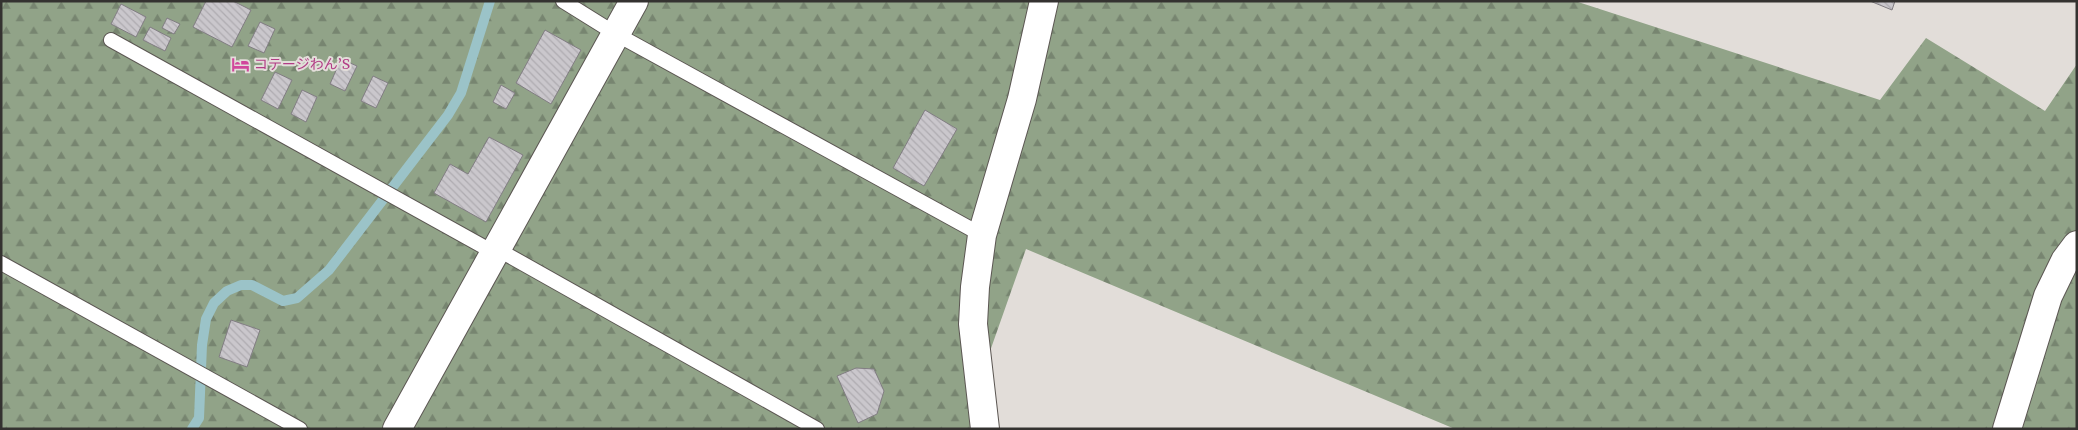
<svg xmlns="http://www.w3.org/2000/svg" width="2078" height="430" viewBox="0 0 2078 430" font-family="Merriweather,'Noto Sans JP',serif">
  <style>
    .forest { fill: url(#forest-firs) }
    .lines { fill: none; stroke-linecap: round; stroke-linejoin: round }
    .stream { stroke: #9bc3c8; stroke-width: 10 }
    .building { fill: url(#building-back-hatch); stroke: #817d82 }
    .service-casing { stroke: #5c5753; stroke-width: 16 }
    .minor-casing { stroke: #5c5753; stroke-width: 30 }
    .service { stroke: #fff; stroke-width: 14 }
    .minor { stroke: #fff; stroke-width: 28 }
    .labels { text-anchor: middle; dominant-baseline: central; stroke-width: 4; stroke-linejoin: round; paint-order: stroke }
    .hotel-label { font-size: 14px; fill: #b23c85; stroke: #e2ddd9; text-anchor: start }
  </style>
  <defs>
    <pattern id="forest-firs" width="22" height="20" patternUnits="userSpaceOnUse" patternTransform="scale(1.25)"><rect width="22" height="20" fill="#91a388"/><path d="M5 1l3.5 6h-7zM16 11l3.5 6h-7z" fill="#778570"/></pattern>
    <pattern id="building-back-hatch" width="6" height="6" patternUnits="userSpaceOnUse" patternTransform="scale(1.25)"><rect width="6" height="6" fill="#cac7cc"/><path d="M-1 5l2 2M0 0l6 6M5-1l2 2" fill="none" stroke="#aeabb0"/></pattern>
  </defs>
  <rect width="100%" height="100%" fill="#e2ddd9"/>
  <path class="forest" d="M1 1H1575L1880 100 1926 38 2045 111 2077 64V429H1455L1026 249 989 354 992 429H1Z"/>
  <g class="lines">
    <path class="stream" d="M192 429 199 418 202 345 206 319 214 303 227 291 241 285H252L283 301 297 298 329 270 448 115 461 93 490 1"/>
  </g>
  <path class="building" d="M206 1H233L251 10 232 47 193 27Z
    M1870 1H1895L1892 10Z
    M121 4 146 17 136 37 111 24Z
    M167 18 180 24 174 34 162 28Z
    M260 22 275 29 264 53 248 46Z
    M150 27 171 38 165 51 143 40Z
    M545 30 581 50 551 104 516 83Z
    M341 59 357 66 345 91 330 84Z
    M275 72 292 80 278 109 261 100Z
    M373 76 388 83 376 108 361 101Z
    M501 85 515 93 506 109 493 102Z
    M302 90 317 97 306 122 291 114Z
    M925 110 957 129 924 186 893 168Z
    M489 137 523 155 486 222 434 193 450 164 468 174Z
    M231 320 260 330 247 367 219 357Z
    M856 368 874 369 884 391 877 414 858 423 837 376Z"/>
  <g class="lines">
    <defs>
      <path id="service" d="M563 1 616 34 982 235
        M111 40 495 253
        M497 249 817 429
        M1 263 300 429"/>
      <path id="minor" d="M397 429 634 1
        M985 429 973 324 975 287 982 235 1022 99 1044 1
        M2007 429 2048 296 2065 261 2077 245"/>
    </defs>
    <use href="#service" class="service-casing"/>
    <use href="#minor" class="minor-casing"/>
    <use href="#service" class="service"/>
    <use href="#minor" class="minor"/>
  </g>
  <defs>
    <symbol id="hotel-bare" viewBox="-9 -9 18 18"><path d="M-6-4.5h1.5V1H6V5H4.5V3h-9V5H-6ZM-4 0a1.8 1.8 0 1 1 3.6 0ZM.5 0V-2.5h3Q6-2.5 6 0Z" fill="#d1479c" stroke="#e2ddd9" stroke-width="2.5" paint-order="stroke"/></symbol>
  </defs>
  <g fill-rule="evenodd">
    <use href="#hotel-bare" x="228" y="52" width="25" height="25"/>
  </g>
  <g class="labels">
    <g class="hotel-label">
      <text x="254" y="64">コテージわん’S</text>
    </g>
  </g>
  <rect width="2078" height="430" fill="none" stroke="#343230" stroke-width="5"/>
</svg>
